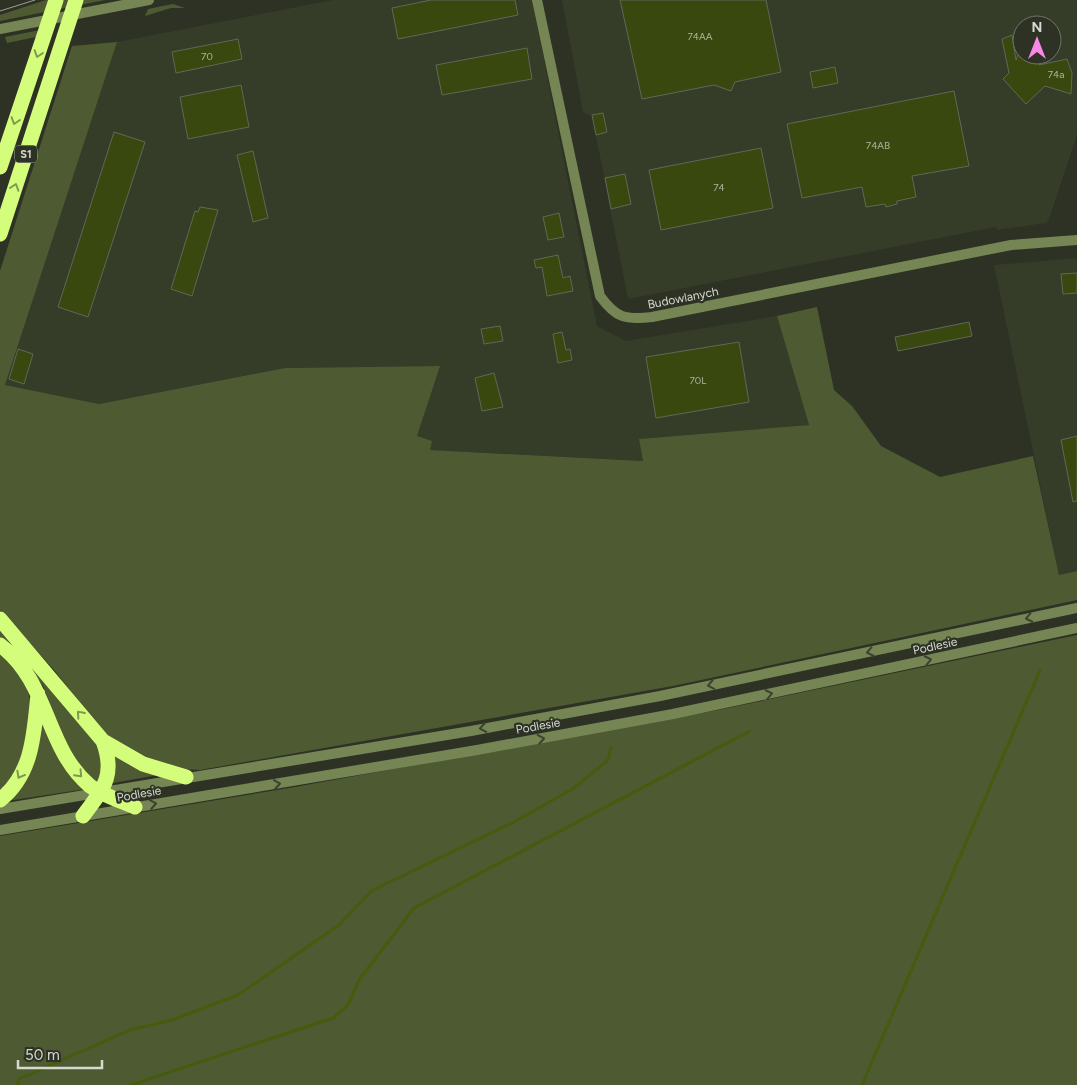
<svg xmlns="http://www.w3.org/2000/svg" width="1077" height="1085" viewBox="0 0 1077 1085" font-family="Figtree,sans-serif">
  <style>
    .built { fill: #353c28; fill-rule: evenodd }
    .green { fill: #4d5a32 }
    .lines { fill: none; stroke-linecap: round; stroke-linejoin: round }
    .stream { stroke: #475b0d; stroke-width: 3 }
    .building { fill: #38480f; stroke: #626758 }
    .minor { stroke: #758654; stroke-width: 10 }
    .tertiary { stroke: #758654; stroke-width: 10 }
    .motorway { stroke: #d5fd7c; stroke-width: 15 }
    .tram { stroke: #9b9f95; stroke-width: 1 }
    .oneway { stroke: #819850 }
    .oneway2 { stroke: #3b432e }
    .labels { text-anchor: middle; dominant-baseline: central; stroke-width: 4.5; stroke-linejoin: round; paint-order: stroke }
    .number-label { font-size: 10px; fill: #aeb5a0 }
    .shield { fill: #2d3224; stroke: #a3a79d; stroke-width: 1 }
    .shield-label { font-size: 11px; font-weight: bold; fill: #d6d9d1 }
    .street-label { font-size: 12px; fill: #d6d9d1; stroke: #2d3224 }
  </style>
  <rect width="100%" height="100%" fill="#2d3224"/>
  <path class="built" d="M333 0H532L597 326 626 341 777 316 809 425 640 439 643 461 430 450 417 436 439 366 285 368 99 404 5 385 117 42Z
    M562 0H1077V135L1049 219 1046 223 997 230 996 227 628 299 592 116 583 112ZM1022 25H1052V55H1022Z
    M1077 258V571L1059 575 994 265Z"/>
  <path class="green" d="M46 0H105L0 21V15Z
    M173 4 185 8H171L145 16 148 9Z
    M40 30 41 36 7 43 5 37Z
    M117 42 5 385 99 404 285 368 440 366 417 436 432 441 430 450 643 461 639 439 809 425 777 316 817 307 834 390 852 406 881 446 940 477 1033 456 1059 575 1077 571V600L673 686 200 770 180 769 152 762 105 735 55 671 0 610V271L72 46Z
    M0 627 96 742 104 764 97 784 72 759 43 686 25 660 0 638Z
    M1077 635V1085H0V836L295 787 718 710Z
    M0 653C30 683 36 698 26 739 19 766 17 772 0 795Z
    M42 713 86 789 7 801Z
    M114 754 158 775 113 783Z"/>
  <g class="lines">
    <path class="stream" d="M17 1085 19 1079 130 1030 172 1020 238 995 339 925 371 891 516 821 574 788 608 760 611 747
      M131 1085 333 1018 348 1005 359 980 414 908 750 731
      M862 1085 1040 670"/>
  </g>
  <path class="building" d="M431 0H515L518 15 398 39 392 8Z
    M620 0H766L781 72 735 82 731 91 714 85 642 99Z
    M1012 35 1016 60 1018 55H1050L1039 65 1067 59 1072 73 1071 94 1045 86 1026 104 1003 79 1009 73 1002 39Z
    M238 39 242 59 176 73 172 52Z
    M527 48 532 79 442 95 436 65Z
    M835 67 838 83 813 88 810 72Z
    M241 85 249 127 188 139 180 97Z
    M954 91 969 166 912 176 916 197 897 201V204L886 207 885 204 866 207 862 187 802 198 787 124Z
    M603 113 607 132 596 135 592 115Z
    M114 132 145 142 88 317 58 307Z
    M761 148 773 208 661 230 649 170Z
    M253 151 268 218 253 222 237 155Z
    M625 174 631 204 611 209 605 178Z
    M200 207 218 210 192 296 171 289 195 211 198 212Z
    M559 213 564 237 548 240 543 217Z
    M558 255 563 278 570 276 573 291 547 296 542 267 536 268 534 260Z
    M1077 273V293L1063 294 1061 274Z
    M969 322 972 336 898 351 895 337Z
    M500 326 503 341 484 344 481 329Z
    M562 332 566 350 570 349 572 360 558 363 553 334Z
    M739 342 749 402 656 418 646 357Z
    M18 349 33 354 24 384 9 379Z
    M494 373 503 407 482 411 475 378Z
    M1077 436V501L1073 502 1061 440Z"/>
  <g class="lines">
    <path class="minor" d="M537 0 600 296C616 318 625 320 652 317L1011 245 1077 240"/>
    <path class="tertiary" d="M0 29 149 0
      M0 809 471 731 660 696 1077 608
      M0 830 477 750 673 714 1077 628"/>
    <path class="motorway" d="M0 167 56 0
      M0 234 76 0
      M0 619 103 741C116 776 103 789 83 816
      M0 645C50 682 44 747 90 786 102 795 121 801 135 807
      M103 741 143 764 186 777
      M0 800C33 774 34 733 38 694"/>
    <path class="tram" d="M0 11 35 0"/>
  </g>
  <defs><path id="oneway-chevron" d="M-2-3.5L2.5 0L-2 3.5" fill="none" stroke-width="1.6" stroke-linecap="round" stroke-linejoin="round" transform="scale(1.25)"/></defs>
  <g class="oneway">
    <use href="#oneway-chevron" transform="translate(38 54) rotate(108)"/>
    <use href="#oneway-chevron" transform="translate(15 121) rotate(108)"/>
    <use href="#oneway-chevron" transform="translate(15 187) rotate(-72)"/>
    <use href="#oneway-chevron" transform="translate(80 714) rotate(-131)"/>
    <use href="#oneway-chevron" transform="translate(79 774) rotate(47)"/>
    <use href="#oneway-chevron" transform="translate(20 775) rotate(119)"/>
  </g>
  <g class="oneway2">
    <use href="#oneway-chevron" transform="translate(1029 618) rotate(168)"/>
    <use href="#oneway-chevron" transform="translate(870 652) rotate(168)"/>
    <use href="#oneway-chevron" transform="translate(928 660) rotate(-12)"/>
    <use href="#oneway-chevron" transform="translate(711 685) rotate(169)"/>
    <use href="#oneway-chevron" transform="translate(769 694) rotate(-12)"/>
    <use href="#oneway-chevron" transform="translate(483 728) rotate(170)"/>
    <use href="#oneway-chevron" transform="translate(541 739) rotate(-10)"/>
    <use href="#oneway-chevron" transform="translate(277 784) rotate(-9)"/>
    <use href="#oneway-chevron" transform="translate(153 804) rotate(-10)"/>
  </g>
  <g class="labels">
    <g class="number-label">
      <text x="700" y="36">74AA</text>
      <text x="207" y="56">70</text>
      <text x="1056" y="74">74a</text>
      <text x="878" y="145">74AB</text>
      <text x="719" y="187">74</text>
      <text x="698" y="380">70L</text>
    </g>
    <rect class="shield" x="15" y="145.5" width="22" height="17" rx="4"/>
    <g class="shield-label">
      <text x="26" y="154">S1</text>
    </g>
    <g class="street-label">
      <text transform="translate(683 298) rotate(-11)">Budowlanych</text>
      <text transform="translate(935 646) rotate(-12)">Podlesie</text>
      <text transform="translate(538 726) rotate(-10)">Podlesie</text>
      <text transform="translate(139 794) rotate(-10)">Podlesie</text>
    </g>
  </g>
  <g transform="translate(1037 40)"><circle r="24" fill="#2d3224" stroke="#717569"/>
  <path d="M0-4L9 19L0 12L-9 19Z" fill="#fa87e6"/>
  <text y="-8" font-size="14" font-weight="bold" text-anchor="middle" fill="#d6d9d1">N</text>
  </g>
  <path d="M18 1060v8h84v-8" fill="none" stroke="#d6d9d1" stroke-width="2.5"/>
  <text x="25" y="1060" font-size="15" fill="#d6d9d1" stroke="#2d3224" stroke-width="4" paint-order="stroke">50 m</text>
</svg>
